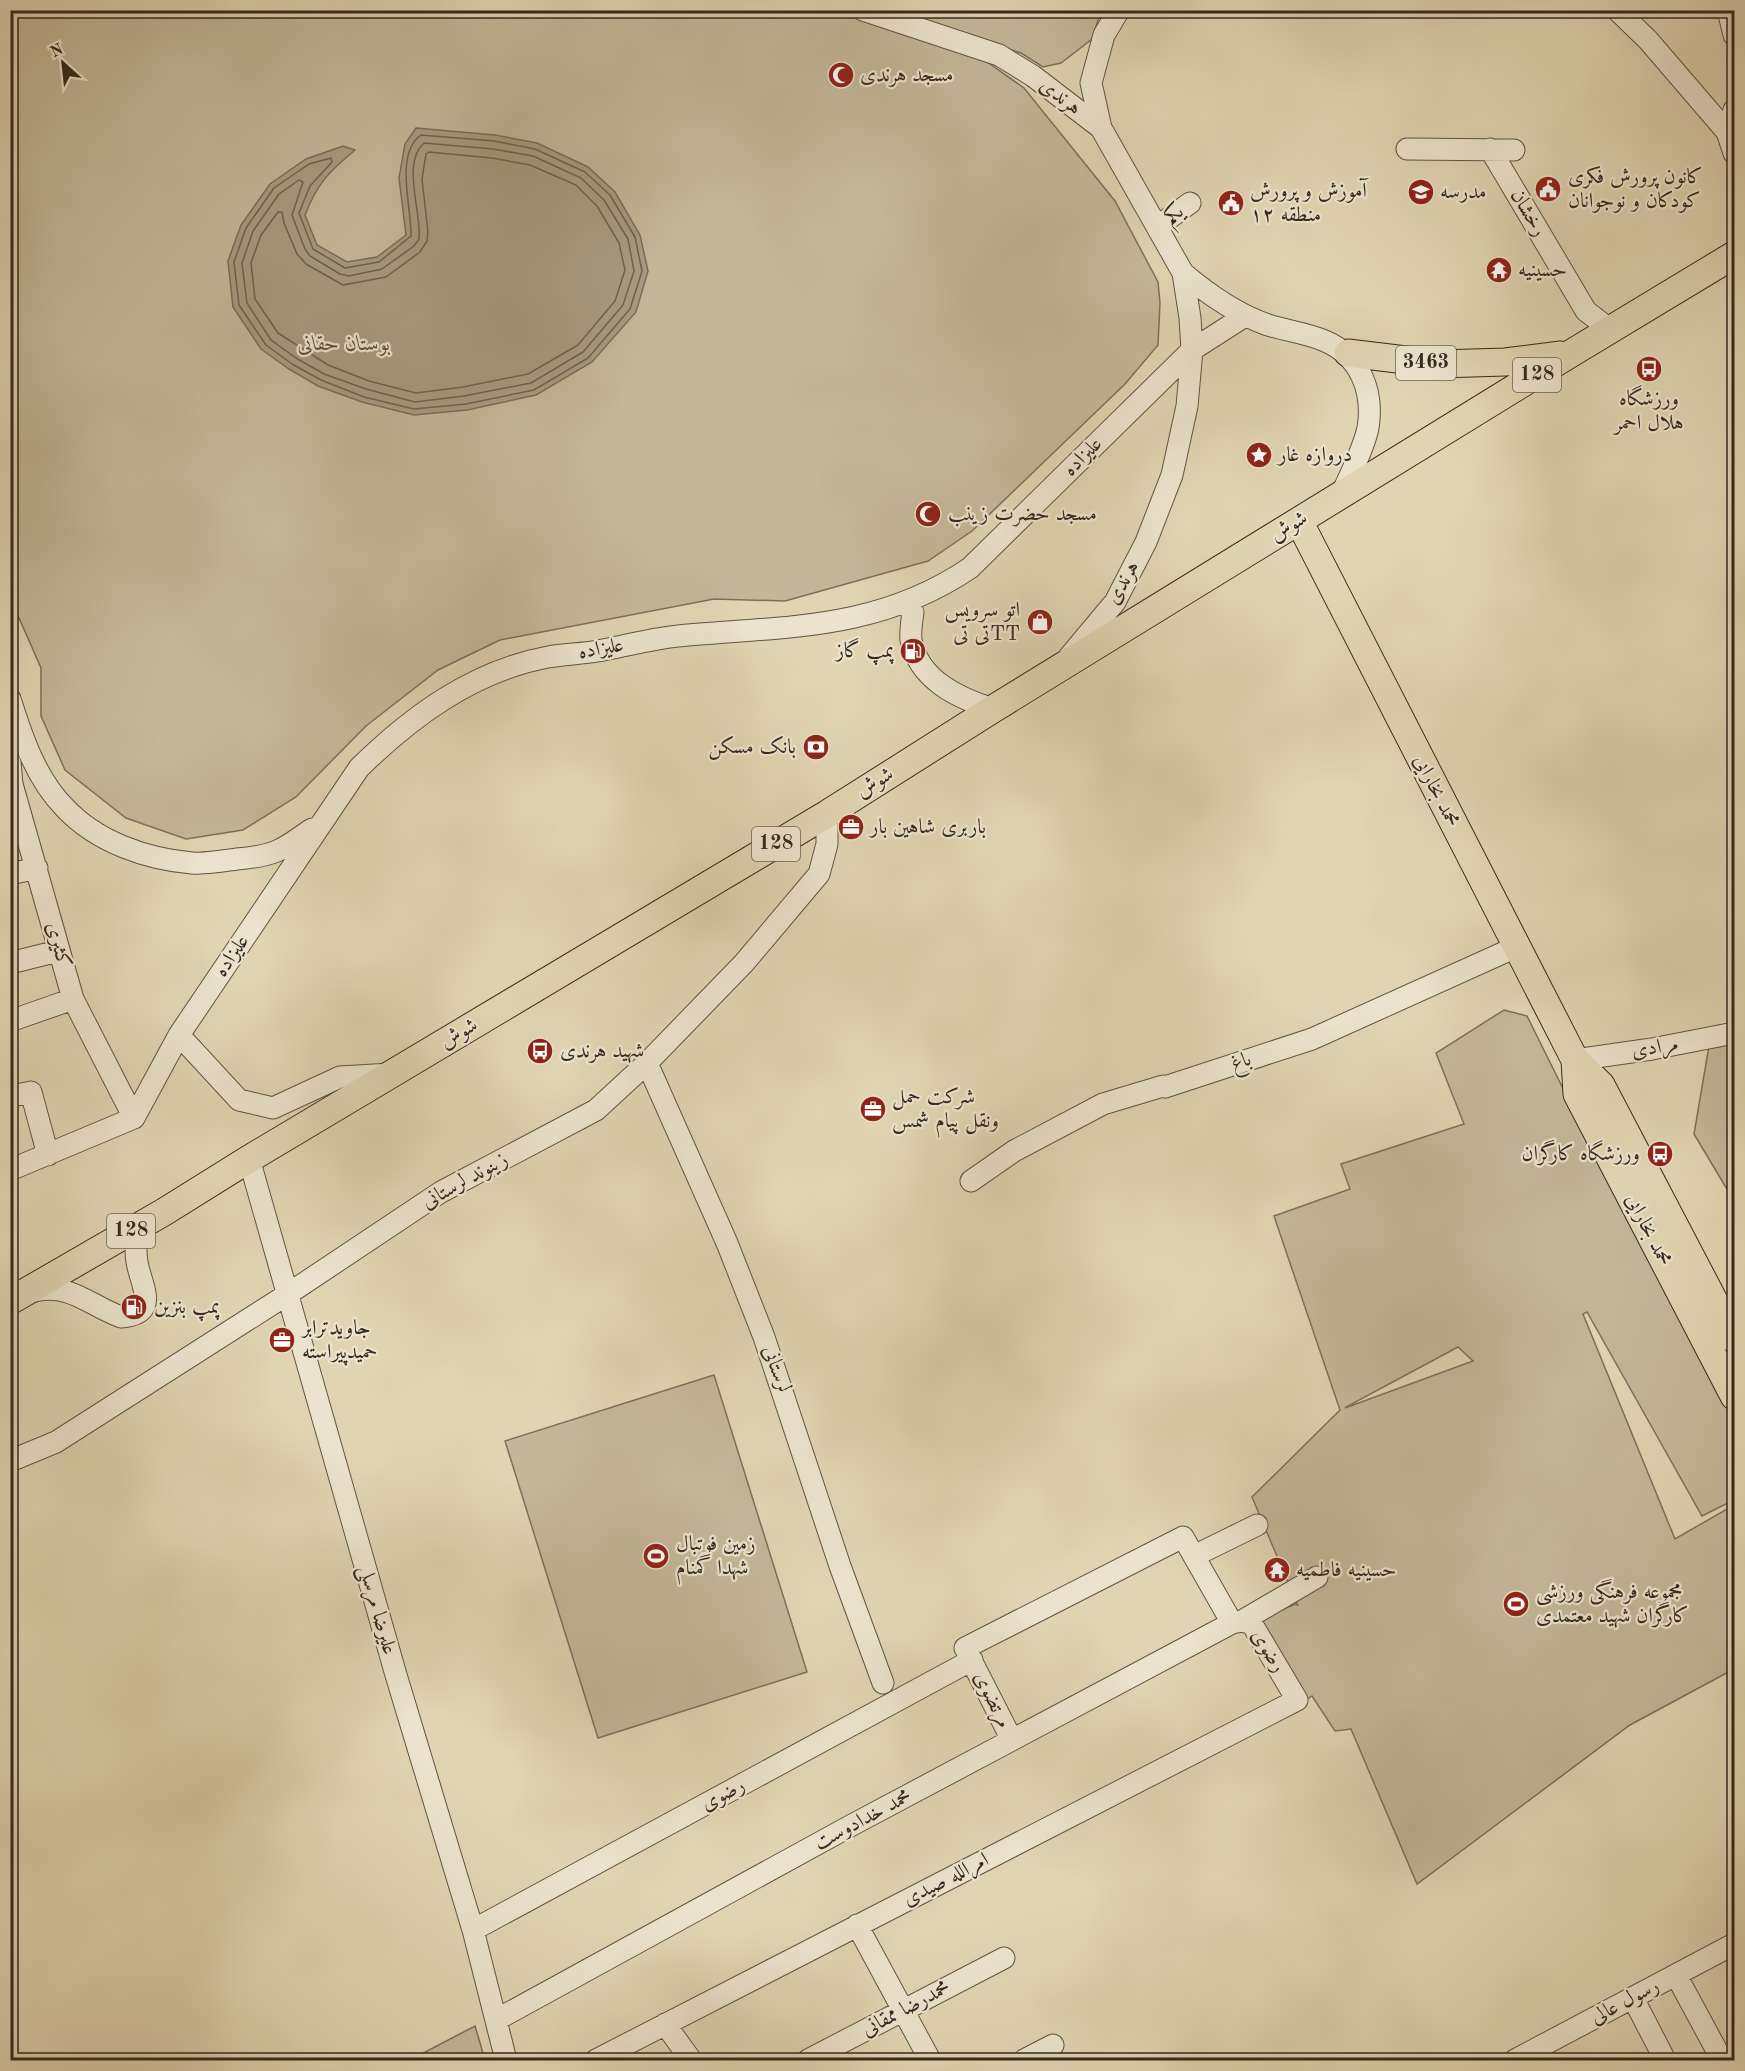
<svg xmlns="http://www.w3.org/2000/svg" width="1745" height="2071" viewBox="0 0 1745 2071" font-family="'Old Standard TT',Amiri,serif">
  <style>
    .green { fill: #c3b799; stroke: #7c705c; stroke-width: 1.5; fill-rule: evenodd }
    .water { fill: #a69a80; stroke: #796d59; stroke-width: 1.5 }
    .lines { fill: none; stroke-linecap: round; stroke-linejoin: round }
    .shore { stroke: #6e624f; stroke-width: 1.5 }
    .minor-casing { stroke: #605443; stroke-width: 23 }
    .major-casing { stroke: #35291e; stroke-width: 29 }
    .minor { stroke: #ebe3cd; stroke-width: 21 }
    .major { stroke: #e0d4b2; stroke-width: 27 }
    .labels { text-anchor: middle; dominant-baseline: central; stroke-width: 4.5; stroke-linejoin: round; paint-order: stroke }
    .shield { fill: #ebe3cd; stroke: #6c6152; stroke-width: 1.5 }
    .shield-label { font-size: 20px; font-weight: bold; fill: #35291e }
    .poi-label { font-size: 21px; fill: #35291e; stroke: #ebe3cd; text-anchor: start }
    .street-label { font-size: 21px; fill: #35291e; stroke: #ebe3cd }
    .park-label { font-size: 21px; font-style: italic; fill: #584c3d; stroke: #ebe3cd }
  </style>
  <rect width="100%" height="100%" fill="#e0d4b2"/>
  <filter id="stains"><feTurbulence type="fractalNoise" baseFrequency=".00333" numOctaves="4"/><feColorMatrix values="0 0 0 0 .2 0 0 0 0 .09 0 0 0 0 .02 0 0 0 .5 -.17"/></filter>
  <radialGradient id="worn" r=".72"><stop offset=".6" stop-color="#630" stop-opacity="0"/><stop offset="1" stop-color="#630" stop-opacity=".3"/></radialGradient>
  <path class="green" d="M10 11H832L973 52 1024 88 1115 201 1158 282 1160 303 1158 345 1125 384 972 531 928 561 785 601 714 599 500 640 438 670 366 726 296 797 243 830 186 839 126 818 65 770 41 716V668L19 618 11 611Z
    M893 11H1101L1092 39 1061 63 1043 67 1021 53Z
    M1504 1010 1527 1016 1588 1139 1734 1422V1500L1702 1516 1587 1312 1583 1314 1675 1539 1734 1505V1669L1630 1725 1417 1884 1351 1729 1335 1731 1312 1696 1306 1700 1258 1619 1296 1604 1298 1606 1252 1497 1340 1410 1274 1216 1350 1189 1341 1164 1464 1124 1436 1053ZM1458 1347 1473 1361 1345 1408 1346 1407Z
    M1734 1042V1201L1694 1134 1709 1046Z
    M714 1375 807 1672 598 1738 505 1441Z
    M475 2026 485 2060H410Z"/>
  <path class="water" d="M416 128 495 135 537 143 588 167 615 192 640 235 648 271 636 312 592 362 536 395 467 410 414 415 362 402 318 386 289 369 261 349 233 307 228 261 241 225 270 184 306 159 343 146 355 150C329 172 318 182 305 215L317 245 347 262 377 257 406 235 399 178 405 144Z"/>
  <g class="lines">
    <path class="shore" d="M421 135 494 141 535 149 585 172 610 195 635 237 642 271 630 309 588 358 534 390 466 404 414 409 364 397 321 380 292 364 266 345 239 305 234 262 246 228 274 188 309 164 331 158 332 162 310 186 299 213 313 249 345 268 379 262 411 236C412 209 394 154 421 135Z
      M424 143 493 149 533 156 581 178 604 200 628 239 634 271 623 305 583 352 531 383 464 396 415 402 366 389 324 374 296 358 271 340 247 303 242 263 253 231 279 194 299 180 303 182 292 215 305 249 310 256 340 274 349 276 382 269 414 246 419 239C422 212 401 163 424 143Z
      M429 152 492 158 530 165 576 185 597 206 619 243 625 270 615 301 578 345 528 374 463 387 416 393 369 381 328 365 278 333 255 299 251 263 261 235 278 212H282L284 223 297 254 306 264 343 285 386 277 420 252 427 241 428 232 422 179 426 154Z"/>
    <defs>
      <path id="minor" d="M863 10 999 55 1033 76 1101 128 1183 273 1190 318 1192 350 1187 406 1172 475 1146 542 1115 602 1069 657
        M1617 10 1648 40 1727 132
        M1728 10 1734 35
        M1734 110 1727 132 1734 153
        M1101 128 1091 83 1104 35 1119 10
        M1407 149 1514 150
        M1490 149 1586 311 1612 331
        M1157 227 1190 203
        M1183 273C1209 295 1236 314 1268 325 1287 331 1307 333 1325 341 1360 356 1374 391 1368 428 1363 451 1350 474 1341 496
        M913 612C912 620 910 631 911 640 919 680 958 698 993 709
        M10 699C22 737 36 779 65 808 97 842 146 859 192 863 207 864 223 861 237 859 250 858 265 856 277 851 289 846 301 836 312 829
        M10 762 12 784 73 999 134 1118
        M10 874 37 868
        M10 963 58 951
        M10 1021 73 999
        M179 1035 239 1100 273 1108 340 1077 391 1074
        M1575 1060 1652 1049 1734 1033
        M647 1063 727 1243 764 1337 840 1566 883 1683
        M10 1091 12 1096 31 1092 48 1155
        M134 1118 179 1035 359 768C412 716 473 671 548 657 564 654 581 654 598 651 624 646 651 639 678 636 784 626 877 631 970 568L1192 350 1245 316
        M249 1159 396 1675 473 1930 506 2060
        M10 1170 134 1118
        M971 1181 1014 1151 1103 1104 1163 1086 1165 1087 1312 1039 1516 947
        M31 1292C69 1281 88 1305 121 1317 161 1314 141 1286 137 1262 135 1250 136 1239 138 1227
        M10 1461 56 1442 288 1294 441 1192 596 1110 647 1063 744 963 819 874 827 844V814
        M1194 1556 1257 1525
        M1242 1621 1317 1577
        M857 1925 930 2060
        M473 1930 972 1660
        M1676 1975 1722 2060
        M1633 1998 1663 2056V2060
        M496 2020 852 1825 1232 1623
        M665 2024 691 2060
        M596 2060 1297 1700 1252 1624 1242 1621 1232 1623 1183 1537 965 1648 1012 1740
        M808 2060 1004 1958
        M1024 2060 1053 2045
        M1515 2060 1734 1944"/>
      <path id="major" d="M1348 353 1439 364 1505 362 1561 355
        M1299 521 1575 1060 1601 1085 1734 1339
        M1575 1060 1577 1094 1734 1396
        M10 1301 164 1212 249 1159 827 814 993 709 1570 354 1734 255"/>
    </defs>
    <use href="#minor" class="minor-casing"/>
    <use href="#major" class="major-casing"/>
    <use href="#minor" class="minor"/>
    <use href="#major" class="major"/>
  </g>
  <defs>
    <symbol id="mosque-disc" viewBox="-11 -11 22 22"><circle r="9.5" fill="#8f2418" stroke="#ebe3cd"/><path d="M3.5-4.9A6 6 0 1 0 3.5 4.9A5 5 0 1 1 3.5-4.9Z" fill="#fff"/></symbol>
    <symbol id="civic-disc" viewBox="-11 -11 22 22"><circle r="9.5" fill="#8f2418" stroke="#ebe3cd"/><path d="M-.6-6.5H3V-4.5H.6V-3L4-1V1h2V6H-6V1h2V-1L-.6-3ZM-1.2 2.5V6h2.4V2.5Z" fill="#fff"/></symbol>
    <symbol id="school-disc" viewBox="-11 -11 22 22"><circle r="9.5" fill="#8f2418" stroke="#ebe3cd"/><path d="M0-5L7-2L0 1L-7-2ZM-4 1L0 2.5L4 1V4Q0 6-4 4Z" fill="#fff"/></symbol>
    <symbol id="temple-disc" viewBox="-11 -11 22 22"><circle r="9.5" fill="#8f2418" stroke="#ebe3cd"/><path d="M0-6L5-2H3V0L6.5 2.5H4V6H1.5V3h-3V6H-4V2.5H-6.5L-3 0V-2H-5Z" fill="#fff"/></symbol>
    <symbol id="bus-disc" viewBox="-11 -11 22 22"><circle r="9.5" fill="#8f2418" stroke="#ebe3cd"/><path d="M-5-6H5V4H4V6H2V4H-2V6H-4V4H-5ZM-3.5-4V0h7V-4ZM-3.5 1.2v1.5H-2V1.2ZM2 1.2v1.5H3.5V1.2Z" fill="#fff"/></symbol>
    <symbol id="sight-disc" viewBox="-11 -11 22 22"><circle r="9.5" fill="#8f2418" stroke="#ebe3cd"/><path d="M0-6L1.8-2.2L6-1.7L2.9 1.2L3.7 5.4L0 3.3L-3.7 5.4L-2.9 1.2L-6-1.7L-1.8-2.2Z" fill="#fff"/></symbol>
    <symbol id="shop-disc" viewBox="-11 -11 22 22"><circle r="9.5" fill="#8f2418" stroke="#ebe3cd"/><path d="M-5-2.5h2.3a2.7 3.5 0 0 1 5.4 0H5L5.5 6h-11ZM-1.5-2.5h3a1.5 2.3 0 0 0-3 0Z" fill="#fff"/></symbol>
    <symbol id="fuel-disc" viewBox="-11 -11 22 22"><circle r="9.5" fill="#8f2418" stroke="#ebe3cd"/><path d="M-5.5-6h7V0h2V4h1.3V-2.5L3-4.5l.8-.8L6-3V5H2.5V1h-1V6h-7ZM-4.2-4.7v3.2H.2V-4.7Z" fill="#fff"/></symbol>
    <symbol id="bank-disc" viewBox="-11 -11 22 22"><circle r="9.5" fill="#8f2418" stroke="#ebe3cd"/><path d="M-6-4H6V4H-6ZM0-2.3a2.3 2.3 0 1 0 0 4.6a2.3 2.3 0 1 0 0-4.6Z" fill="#fff"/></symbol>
    <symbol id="office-disc" viewBox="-11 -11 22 22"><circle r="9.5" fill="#8f2418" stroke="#ebe3cd"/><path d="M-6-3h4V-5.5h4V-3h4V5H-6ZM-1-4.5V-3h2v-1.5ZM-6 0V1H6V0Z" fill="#fff"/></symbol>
    <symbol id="stadium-disc" viewBox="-11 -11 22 22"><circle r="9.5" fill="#8f2418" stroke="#ebe3cd"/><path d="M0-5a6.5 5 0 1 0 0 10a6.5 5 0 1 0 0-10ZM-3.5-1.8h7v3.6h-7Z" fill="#fff"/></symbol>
  </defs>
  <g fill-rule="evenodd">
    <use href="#mosque-disc" x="826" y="60" width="30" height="30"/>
    <use href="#civic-disc" x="1533" y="174" width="30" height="30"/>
    <use href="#school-disc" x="1406" y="177" width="30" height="30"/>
    <use href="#civic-disc" x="1216" y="188" width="30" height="30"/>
    <use href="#temple-disc" x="1484" y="255" width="30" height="30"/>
    <use href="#bus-disc" x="1634" y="354" width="30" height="30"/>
    <use href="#sight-disc" x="1244" y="440" width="30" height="30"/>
    <use href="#mosque-disc" x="913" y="499" width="30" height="30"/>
    <use href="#shop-disc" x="1025" y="607" width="30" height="30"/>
    <use href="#fuel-disc" x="898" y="636" width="30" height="30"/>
    <use href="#bank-disc" x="801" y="732" width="30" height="30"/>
    <use href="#office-disc" x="836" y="812" width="30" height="30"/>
    <use href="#bus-disc" x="525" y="1036" width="30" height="30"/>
    <use href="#office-disc" x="858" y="1094" width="30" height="30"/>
    <use href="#bus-disc" x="1645" y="1139" width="30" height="30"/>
    <use href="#fuel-disc" x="119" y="1292" width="30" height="30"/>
    <use href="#office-disc" x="267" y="1325" width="30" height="30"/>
    <use href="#stadium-disc" x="641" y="1541" width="30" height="30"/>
    <use href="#temple-disc" x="1262" y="1555" width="30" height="30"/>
    <use href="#stadium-disc" x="1501" y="1589" width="30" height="30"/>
  </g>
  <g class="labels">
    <g class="shield">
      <rect x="1396" y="346" width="60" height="34" rx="4.5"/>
      <rect x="1513" y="358" width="48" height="34" rx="4.5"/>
      <rect x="752" y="827" width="48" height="34" rx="4.5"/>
      <rect x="107" y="1214" width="48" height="34" rx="4.5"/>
    </g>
    <g class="shield-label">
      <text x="1426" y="363">3463</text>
      <text x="1537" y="375">128</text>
      <text x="776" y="844">128</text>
      <text x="131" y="1231">128</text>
    </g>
    <g class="poi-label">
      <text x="860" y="75">مسجد هرندی</text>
      <text x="1568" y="177">کانون پرورش فکری<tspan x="1568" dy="24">کودکان و نوجوانان</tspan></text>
      <text x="1250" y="191">آموزش و پرورش<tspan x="1250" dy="24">منطقه ۱۲</tspan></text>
      <text x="1440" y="192">مدرسه</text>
      <text x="1518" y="270">حسینیه</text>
      <text x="1649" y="399" text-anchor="middle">ورزشگاه<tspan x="1649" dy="24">هلال احمر</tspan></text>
      <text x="1278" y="455">دروازه غار</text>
      <text x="948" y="514">مسجد حضرت زینب</text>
      <text x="1020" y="610" text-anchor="end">اتو سرویس<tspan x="1020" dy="24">تی تیTT</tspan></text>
      <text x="894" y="651" text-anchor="end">پمپ گاز</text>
      <text x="796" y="747" text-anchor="end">بانک مسکن</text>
      <text x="870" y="827">باربری شاهین بار</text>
      <text x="560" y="1051">شهید هرندی</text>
      <text x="892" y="1097">شرکت حمل<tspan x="892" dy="24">ونقل پیام شمس</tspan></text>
      <text x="1640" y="1154" text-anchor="end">ورزشگاه کارگران</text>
      <text x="154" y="1307">پمپ بنزین</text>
      <text x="302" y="1328">جاویدترابر<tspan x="302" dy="24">حمیدپیراسته</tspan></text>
      <text x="676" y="1544">زمین فوتبال<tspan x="676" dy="24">شهدا گمنام</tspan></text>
      <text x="1296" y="1570">حسینیه فاطمیه</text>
      <text x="1536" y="1592">مجموعه فرهنگی ورزشی<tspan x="1536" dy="24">کارگران شهید معتمدی</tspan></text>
    </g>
    <g class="street-label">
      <text transform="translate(1060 97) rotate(37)">هرندی</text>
      <text transform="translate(1528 213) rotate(59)">رخشان</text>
      <text transform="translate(1174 215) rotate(-36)">یکم</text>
      <text transform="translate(1083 457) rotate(-45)">علیزاده</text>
      <text transform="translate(1289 527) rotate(-32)">شوش</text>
      <text transform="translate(1123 583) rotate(-60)">هرندی</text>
      <text transform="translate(601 649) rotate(-10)">علیزاده</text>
      <text transform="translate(875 783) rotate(-32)">شوش</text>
      <text transform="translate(1436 791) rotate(63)">محمد بخارایی</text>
      <text transform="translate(58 945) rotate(75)">کثیری</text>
      <text transform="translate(232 956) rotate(-56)">علیزاده</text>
      <text transform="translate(459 1034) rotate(-31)">شوش</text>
      <text transform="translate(1655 1048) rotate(-9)">مرادی</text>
      <text transform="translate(1241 1062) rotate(-18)">باغ</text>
      <text transform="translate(465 1181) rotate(-29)">زینوند لرستانی</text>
      <text transform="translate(1648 1230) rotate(63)">محمد بخارایی</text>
      <text transform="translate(776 1369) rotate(71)">لرستانی</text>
      <text transform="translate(377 1610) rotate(74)">علیرضا مرسلی</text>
      <text transform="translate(1268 1651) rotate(58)">رضوی</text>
      <text transform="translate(992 1700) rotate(64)">مرتضوی</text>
      <text transform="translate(723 1795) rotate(-28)">رضوی</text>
      <text transform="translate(863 1820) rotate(-28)">محمد خدادوست</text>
      <text transform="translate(946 1880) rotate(-27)">امرالله صیدی</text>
      <text transform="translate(1625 2002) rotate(-28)">رسول عالی</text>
      <text transform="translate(906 2009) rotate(-28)">محمدرضا ممقانی</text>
    </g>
    <g class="park-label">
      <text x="344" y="344">بوستان حقانی</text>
    </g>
  </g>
  <rect width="1745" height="2071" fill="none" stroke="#e0d4b2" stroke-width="36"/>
  <rect x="12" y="12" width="1721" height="2047" fill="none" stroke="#35291e" stroke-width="3"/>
  <rect x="18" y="18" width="1709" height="2035" fill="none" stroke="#35291e" stroke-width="1.5"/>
  <g transform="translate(63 63) rotate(333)" stroke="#ebe3cd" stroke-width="4.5" paint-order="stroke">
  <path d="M0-4.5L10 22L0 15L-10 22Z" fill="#35291e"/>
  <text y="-9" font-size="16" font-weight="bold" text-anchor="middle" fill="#35291e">N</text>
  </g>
  <rect width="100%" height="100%" filter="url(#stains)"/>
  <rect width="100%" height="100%" fill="url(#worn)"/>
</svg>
